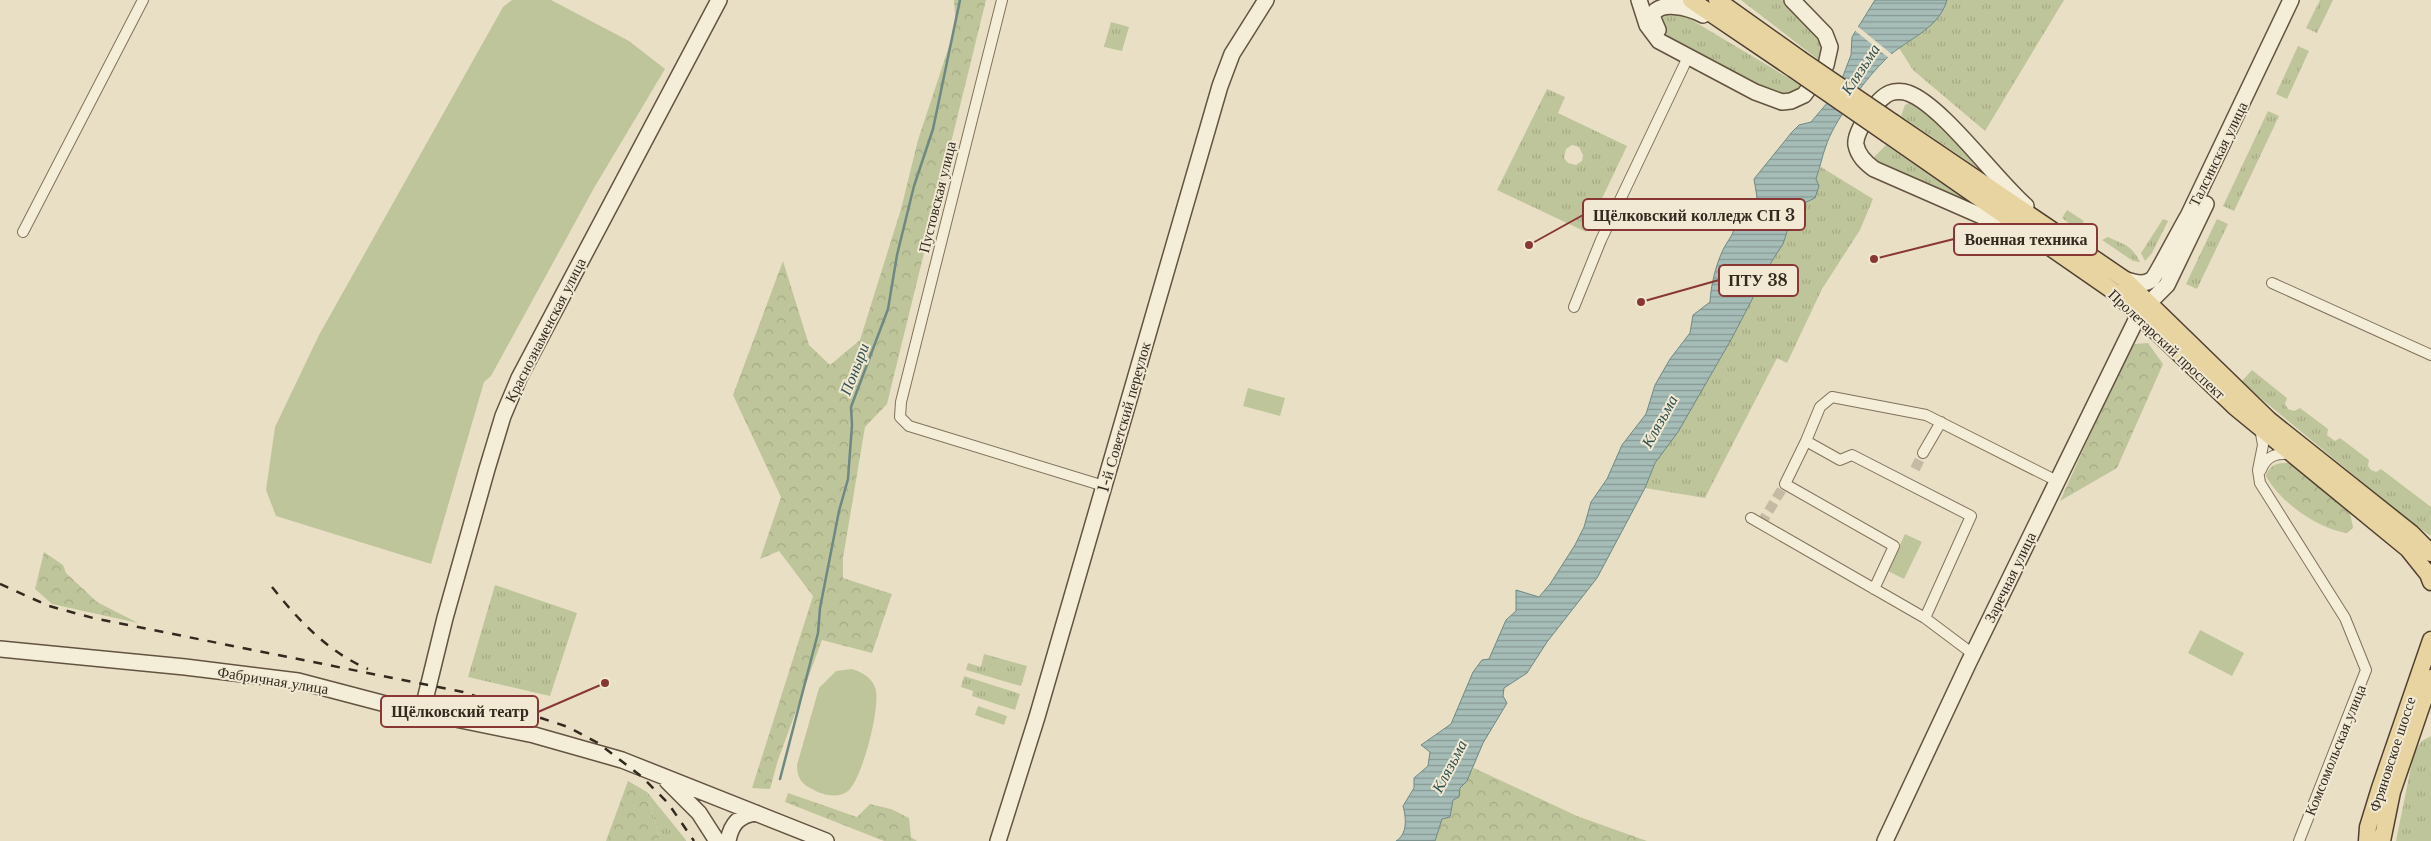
<svg xmlns="http://www.w3.org/2000/svg" width="2431" height="841" viewBox="0 0 2431 841" font-family="'Libre Baskerville',serif">
  <style>
    .grass { fill: url(#grass-tufts); fill-rule: evenodd }
    .forest { fill: url(#forest-crowns) }
    .garden { fill: #bfc59a }
    .water { fill: url(#water-rules); stroke: #6e8984 }
    .pier { fill: #e9dfc5 }
    .lines { fill: none; stroke-linecap: round; stroke-linejoin: round }
    .stream { stroke: #6e8984; stroke-width: 2.5 }
    .street-tunnel { stroke: #c5bba4; stroke-width: 10; stroke-dasharray: 10 5; stroke-linecap: butt }
    .street-casing { stroke: #81725d; stroke-width: 12 }
    .secondary-casing { stroke: #635340; stroke-width: 18 }
    .primary-casing { stroke: #504031; stroke-width: 19 }
    .street { stroke: #f4edd7; stroke-width: 10 }
    .secondary { stroke: #f4edd7; stroke-width: 15 }
    .primary { stroke: #e8d4a1; stroke-width: 16 }
    .rail { stroke: #332a1f; stroke-width: 2.5; stroke-dasharray: 9 9; stroke-linecap: butt }
    .primary-bridge-casing { stroke: #504031; stroke-width: 19; stroke-linecap: butt }
    .primary-bridge { stroke: #e8d4a1; stroke-width: 16 }
    .labels { text-anchor: middle; dominant-baseline: central; stroke-width: 4; stroke-linejoin: round; paint-order: stroke }
    .street-label { font-size: 15px; fill: #332a1f; stroke: #f1e9d3 }
    .water-label { font-size: 16px; font-style: italic; fill: #305150; stroke: #f1e9d3 }
    .leader { fill: none; stroke: #893734; stroke-width: 2 }
    .callout-dot { fill: #893734; stroke: #f1e9d3; stroke-width: 2 }
    .callout { fill: #f1e9d3; stroke: #893734; stroke-width: 2 }
    .callout-label { font-size: 16px; text-anchor: middle; font-weight: bold; fill: #332a1f }
  </style>
  <defs>
    <pattern id="grass-tufts" width="24" height="20" patternUnits="userSpaceOnUse" patternTransform="scale(1.25)"><rect width="24" height="20" fill="#bfc59a"/><path d="M3 7l-1-3M5 7V3M7 7l1-3M15 17l-1-3M17 17v-4M19 17l1-3" fill="none" stroke="#a5a984"/></pattern>
    <pattern id="forest-crowns" width="20" height="18" patternUnits="userSpaceOnUse" patternTransform="scale(1.25)"><rect width="20" height="18" fill="#bfc59a"/><path d="M2 6a3 3 0 1 1 6 0M12 15a3 3 0 1 1 6 0" fill="none" stroke="#a5a984"/></pattern>
    <pattern id="water-rules" width="6" height="5" patternUnits="userSpaceOnUse" patternTransform="scale(1.25)"><rect width="6" height="5" fill="#a6bcb7"/><path d="M0 2.5h6" fill="none" stroke="#889994"/></pattern>
  </defs>
  <rect width="100%" height="100%" fill="#e9dfc5"/>
  <path class="grass" d="M1741 0H1782C1800 17 1827 34 1820 61Z
    M1947 0H2064L1985 131 1913 70 1899 48C1916 38 1941 20 1947 0Z
    M2320 0H2333L2317 33 2306 28Z
    M1667 12 1685 16 1802 86C1792 96 1786 96 1773 92L1676 42 1663 32 1660 19Z
    M1111 22 1129 27 1122 51 1104 47Z
    M2298 46 2309 51 2287 99 2276 94Z
    M1547 89 1565 97 1558 113 1627 146 1586 232 1497 190ZM1572 145 1579 147 1583 155 1582 161 1576 165 1568 163 1564 158 1566 149Z
    M1913 101 1942 126 1981 170 1901 116 1905 105Z
    M2268 111 2279 116 2234 211 2223 206Z
    M1886 145 1972 205 1871 160Z
    M1821 167 1873 199 1860 230 1822 289 1787 363 1777 358 1705 498 1645 488 1655 463 1678 432 1732 338 1772 261 1783 244 1792 217C1802 212 1815 179 1821 167Z
    M2067 210 2084 221 2078 230 2062 218Z
    M2163 219 2168 221 2152 253 2145 261 2141 253Z
    M2217 219 2228 224 2197 289 2186 284Z
    M2108 237C2124 245 2131 244 2140 262L2133 261 2102 240Z
    M2252 370 2287 398 2285 404 2288 409 2294 411 2300 408 2328 429 2327 435 2335 441 2340 438 2369 460 2368 466 2371 470 2376 472 2381 469 2431 507V536L2413 524 2241 382Z
    M495 585 577 613 550 696 468 677Z
    M984 654 1027 666 1021 686 966 670 968 663 981 667Z
    M964 676 1020 694 1015 710 972 696 973 691 961 687Z
    M978 706 1007 716 1004 725 975 715Z
    M2431 736V841H2396L2414 752 2422 741Z
    M647 792 686 840V841H660Z"/>
  <path class="forest" d="M954 0H986L887 404 865 427 843 558V578L892 594 872 653 822 640 778 760 770 789 752 788 813 596 779 551 760 559 781 497 733 395 783 261 809 345 830 365 860 340 901 209 918 140 956 25Z
    M2148 343 2163 364 2117 468 2060 501 2128 351 2135 344Z
    M2288 463 2350 512 2353 528 2347 533C2318 529 2280 502 2266 476 2270 464 2277 463 2288 463Z
    M44 552 63 565 66 573 97 602 138 623 52 604 35 589Z
    M1474 768 1577 816 1647 841H1435L1442 819 1450 817 1453 800Z
    M628 781 647 792 660 841H606Z
    M788 793 857 817 870 804 891 809 909 818 911 837 917 841H884L785 802Z"/>
  <path class="garden" d="M512 0H551L629 41 665 69 594 188 491 376 484 382 431 564 276 516 266 490 275 427 319 335 503 7Z
    M1248 388 1285 398 1280 416 1243 406Z
    M1905 534 1922 542 1904 579 1888 571Z
    M2200 630 2244 653 2232 676 2188 653Z
    M852 669C862 672 871 677 875 687 882 704 862 780 848 791 838 799 822 795 812 789 801 784 797 777 797 765L819 688 836 671Z"/>
  <path class="water" d="M1875 0H1947C1938 32 1902 40 1882 63 1864 81 1833 123 1826 146 1822 156 1820 168 1816 179L1819 186 1815 198 1800 205 1796 215 1792 217 1783 244 1772 261 1732 338 1678 432 1655 463 1645 488 1597 578 1547 642 1527 673 1504 688 1503 696 1507 703 1483 743 1467 781 1460 788 1459 797 1453 800 1450 817 1442 819 1435 841H1396C1408 834 1406 817 1403 806L1414 788V778L1428 766 1430 752 1421 745 1451 724 1473 672 1482 660 1489 659 1506 620 1516 611V590L1539 597 1550 584 1575 545 1584 527 1591 502 1607 479 1622 445 1646 414 1655 385 1670 359 1690 333 1693 315 1710 302C1711 285 1715 268 1722 252 1727 240 1736 234 1735 220L1757 197 1754 179 1792 132 1799 125 1811 122 1828 102 1843 76 1851 55 1852 37Z"/>
  <path class="pier" d="M1856 25 1894 56 1890 59 1853 29Z"/>
  <g class="lines">
    <path class="stream" d="M780 779 818 633 820 608 839 511 848 479 852 425 851 407 888 309 897 255 914 186 933 129 960 0"/>
    <path class="street-tunnel" d="M1915 469 1923 453
      M1761 524 1785 484"/>
    <defs>
      <path id="street" d="M1002 0 901 402 900 417 909 426 1104 486
        M23 232 143 0
        M2272 283 2431 355
        M1574 307 1601 240 1688 57
        M2260 428 2263 445 2258 470 2260 483 2345 618 2366 670 2299 841
        M1806 441 1785 484 1894 546 1874 589
        M1923 453 1941 422
        M2261 470C2266 456 2276 453 2291 454
        M1751 518 1925 618
        M1973 654 1925 618 1971 516 1852 455 1840 460 1806 441 1820 407 1832 397 1926 415 2057 481"/>
      <path id="secondary" d="M1639 0 1647 25 1659 41 1755 92 1782 102 1791 101 1804 95 1826 65 1830 47 1825 34 1792 0
        M1658 30 1652 16C1659 0 1688 7 1703 15
        M2026 206C1995 179 1942 105 1908 93 1903 91 1895 91 1890 93 1877 98 1854 132 1856 145 1858 156 1866 163 1874 169L2027 236
        M2124 279C2132 282 2143 286 2151 280 2156 277 2181 227 2188 216L2291 0
        M2149 303 2167 285 2206 204
        M0 649 185 667 298 681 397 707 534 735 622 760 826 841
        M422 712 445 618 487 469 503 416 519 378 719 0
        M667 781 699 813 717 841
        M728 841C731 824 739 815 756 813
        M998 841 1037 717 1220 86 1232 54 1266 0
        M1885 841 1968 664 2139 314"/>
      <path id="primary" d="M1691 0 1793 69
        M1717 0 1800 59
        M1894 123 2124 279 2269 420 2411 533 2431 553
        M1887 134 2116 293 2235 407 2408 549 2428 574 2431 582
        M2367 841 2368 827 2380 788 2431 640
        M2382 841 2392 792 2431 678"/>
    </defs>
    <use href="#street" class="street-casing"/>
    <use href="#secondary" class="secondary-casing"/>
    <use href="#primary" class="primary-casing"/>
    <use href="#street" class="street"/>
    <use href="#secondary" class="secondary"/>
    <use href="#primary" class="primary"/>
    <path class="rail" d="M0 584 49 606 93 618 463 692 568 727 598 743 641 776 668 803 694 841
      M272 587C299 621 328 652 368 669"/>
    <defs>
      <path id="primary-bridge" d="M1800 59 1894 123
        M1793 69 1887 134"/>
    </defs>
    <use href="#primary-bridge" class="primary-bridge-casing"/>
    <use href="#primary-bridge" class="primary-bridge"/>
  </g>
  <g class="labels">
    <g class="street-label">
      <text transform="translate(2218 154) rotate(-64)">Талсинская улица</text>
      <text transform="translate(937 197) rotate(-76)">Пустовская улица</text>
      <text transform="translate(545 330) rotate(-63)">Краснознаменская улица</text>
      <text transform="translate(2167 344) rotate(43)">Пролетарский проспект</text>
      <text transform="translate(1124 417) rotate(-74)">1-й Советский переулок</text>
      <text transform="translate(2010 577) rotate(-64)">Заречная улица</text>
      <text transform="translate(273 680) rotate(9)">Фабричная улица</text>
      <text transform="translate(2335 750) rotate(-68)">Комсомольская улица</text>
      <text transform="translate(2392 754) rotate(-72)">Фряновское шоссе</text>
    </g>
    <g class="water-label">
      <text transform="translate(1860 69) rotate(-57)">Клязьма</text>
      <text transform="translate(854 369) rotate(-69)">Поныри</text>
      <text transform="translate(1659 421) rotate(-61)">Клязьма</text>
      <text transform="translate(1449 766) rotate(-62)">Клязьма</text>
    </g>
  </g>
  <path class="leader" d="M1529 245L1583 215M1874 259L1954 239M1641 302L1719 280M605 683L538 712"/>
  <g class="callout-dot">
    <circle cx="1529" cy="245" r="5"/>
    <circle cx="1874" cy="259" r="5"/>
    <circle cx="1641" cy="302" r="5"/>
    <circle cx="605" cy="683" r="5"/>
  </g>
  <g class="callout">
    <rect x="1583" y="199" width="222" height="31" rx="5"/>
    <rect x="1954" y="224" width="143" height="31" rx="5"/>
    <rect x="1719" y="265" width="79" height="31" rx="5"/>
    <rect x="381" y="696" width="157" height="31" rx="5"/>
  </g>
  <g class="callout-label">
    <text x="1694" y="221">Щёлковский колледж СП 3</text>
    <text x="2026" y="245">Военная техника</text>
    <text x="1758" y="286">ПТУ 38</text>
    <text x="460" y="717">Щёлковский театр</text>
  </g>
</svg>
